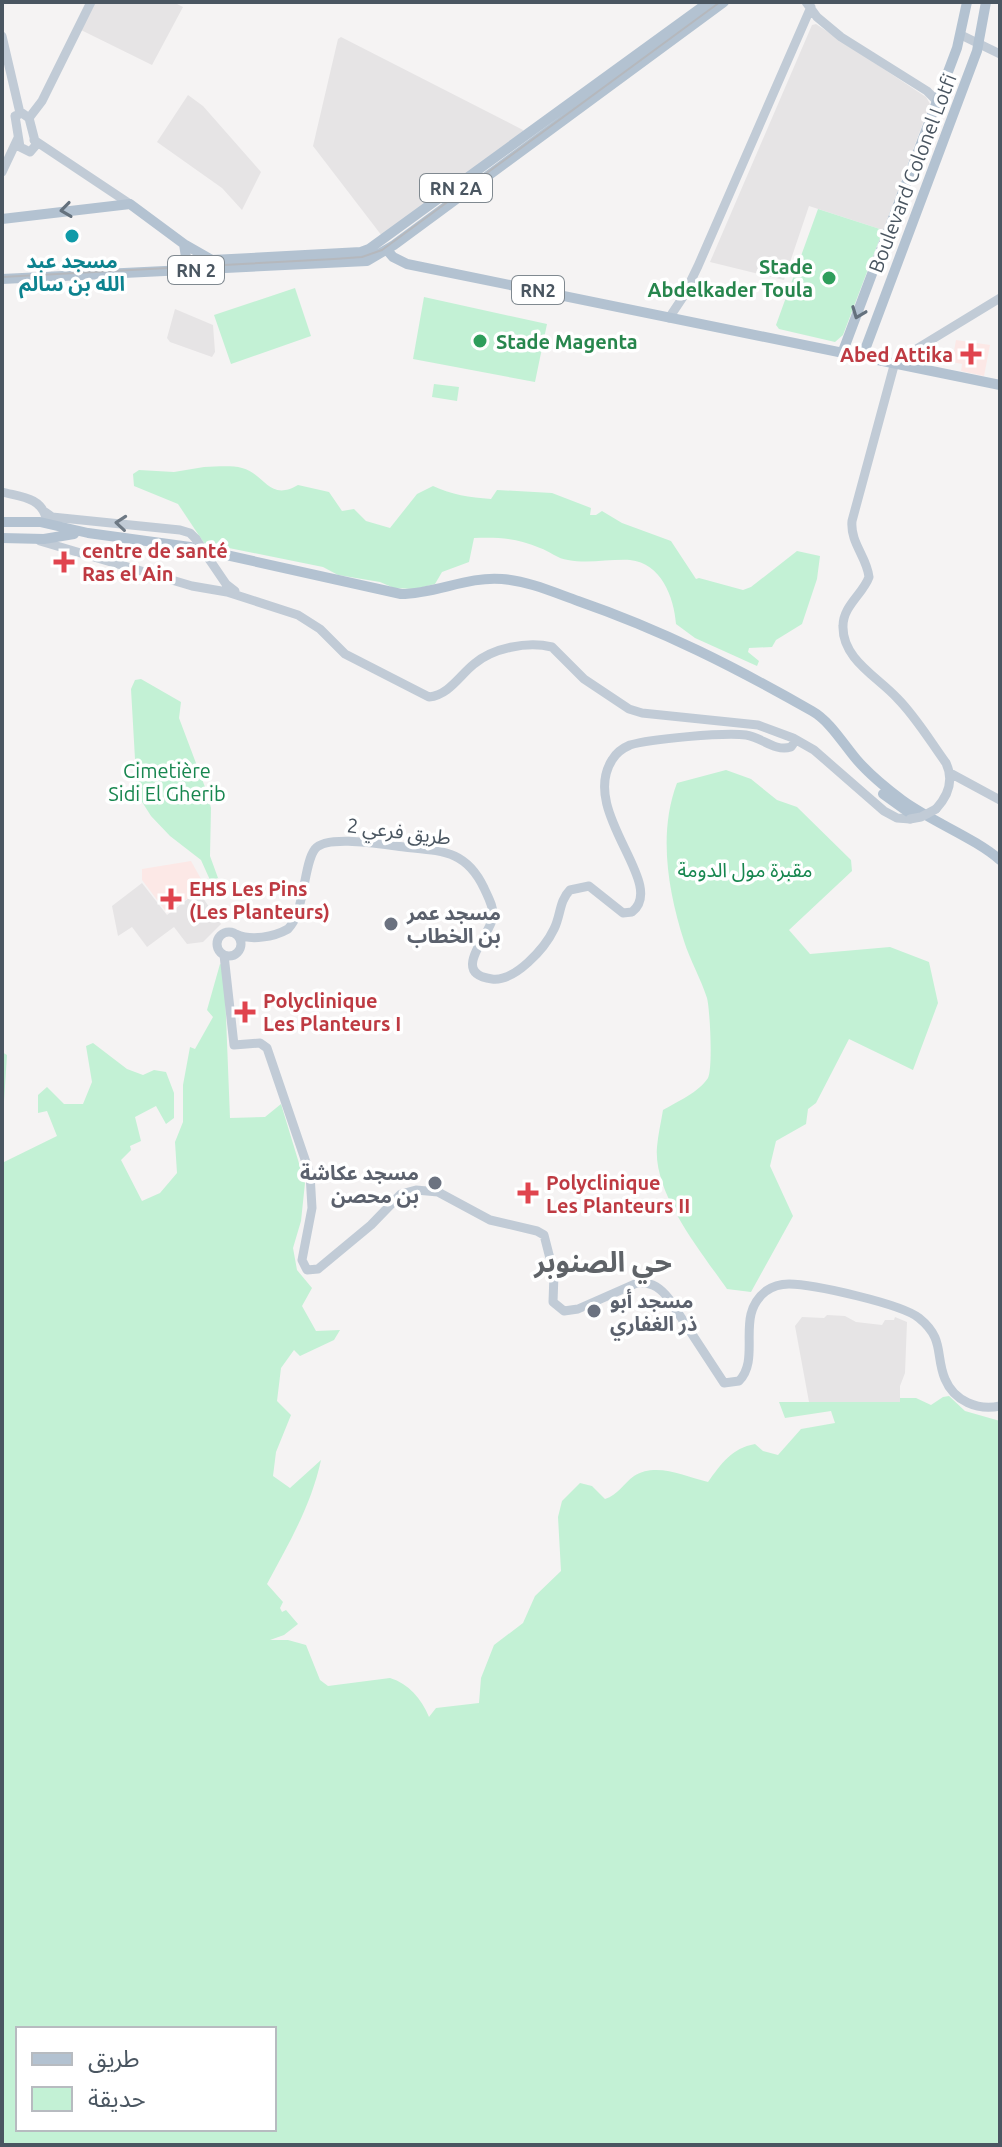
<svg xmlns="http://www.w3.org/2000/svg" width="1002" height="2147" viewBox="0 0 1002 2147" font-family="Ubuntu,'Noto Sans Arabic',sans-serif">
  <style>
    .education { fill: #e6e4e5 }
    .medical { fill: #fce8e6 }
    .green { fill: #c3f1d5; fill-rule: evenodd }
    .lines { fill: none; stroke-linecap: round; stroke-linejoin: round }
    .secondary { stroke: #c1cbd6; stroke-width: 9 }
    .primary { stroke: #b3c2d1; stroke-width: 10 }
    .tram { stroke: #b5b8bd; stroke-width: 2 }
    .secondary-bridge { stroke: #c1cbd6; stroke-width: 9 }
    .oneway { stroke: #64717d }
    .oneway2 { stroke: #6e7984 }
    .culture-dot { fill: #0f9aa8; stroke: #fff; stroke-width: 3 }
    .leisure-dot { fill: #2e9e5b; stroke: #fff; stroke-width: 3 }
    .health-dot { fill: #e0444e; stroke: #fff; stroke-width: 3 }
    .worship-dot { fill: #6b7280; stroke: #fff; stroke-width: 3 }
    .labels { text-anchor: middle; dominant-baseline: central; stroke-width: 7; stroke-linejoin: round; paint-order: stroke }
    .shield { fill: #fff; stroke: #808990; stroke-width: 2 }
    .shield-label { font-size: 18px; font-weight: bold; fill: #4a5661 }
    .street-label { font-size: 20px; fill: #4a5661; stroke: #fff }
    .culture-label { font-size: 20px; font-weight: bold; fill: #0d838f; stroke: #fff }
    .leisure-label { font-size: 20px; font-weight: bold; fill: #27864d; stroke: #fff; text-anchor: end }
    .health-label { font-size: 20px; font-weight: bold; fill: #be3a42; stroke: #fff; text-anchor: start }
    .park-label { font-size: 20px; fill: #17864f; stroke: #fff }
    .worship-label { font-size: 20px; font-weight: bold; fill: #5b616d; stroke: #fff; text-anchor: start }
    .district-label { font-size: 28px; font-weight: bold; fill: #5f6368; stroke: #fff }
  </style>
  <rect width="100%" height="100%" fill="#f5f3f3"/>
  <path class="education" d="M95 2H173L183 7 152 65 81 30Z
    M816 24 926 97 930 104 883 230 809 206 784 280 710 262 812 25Z
    M341 37 523 130 524 132 382 236 313 146 338 39Z
    M188 95 203 106 261 172 242 210 222 188 157 142Z
    M175 309 213 325 215 352 212 357 170 342 167 338Z
    M142 883 167 915 198 891 221 924 203 942 187 944 174 927 147 947 132 927 118 936 112 906Z
    M827 1315 845 1316 856 1322 882 1325 885 1320H894L895 1317 907 1322 905 1373 900 1386V1402H809L795 1326 802 1317 824 1318Z"/>
  <path class="medical" d="M956 340 990 345 984 376 961 371 962 364 952 362Z
    M191 861 205 886 167 913 142 880V869Z"/>
  <path class="green" d="M818 209 883 230 843 335 835 342 779 329 776 325Z
    M295 288 311 336 231 364 214 315Z
    M424 297 547 324 535 382 413 359Z
    M434 384 459 387 457 401 432 397Z
    M204 467C216 467 230 465 242 468 265 474 269 502 298 485L329 492 342 511 354 509 366 521 390 528 417 494 433 486C452 495 469 497 491 499L497 490 552 493 591 508 590 515H596L602 511 622 523 671 541 696 579 699 578 743 590 751 587 797 551 820 556 817 579 802 624 776 640 772 647 749 648 748 652 759 661 757 666 695 638 676 624C674 597 661 563 630 560 609 559 588 564 568 560 558 559 549 551 540 548 517 538 498 537 474 538L469 562 442 572 435 584 415 589 394 588 380 582 338 575 323 567 204 543 178 504 134 486 133 474 139 470 174 472Z
    M141 679 181 702 179 718 208 795 211 808 210 856 218 878 210 880 201 860 170 836 151 816 137 794 131 689 135 680Z
    M726 770 751 779 777 800 797 807 851 860 852 871 789 930 810 954 890 947 929 962 938 1003 913 1070 849 1039 816 1103 808 1109 806 1124 776 1141 770 1166 793 1216 751 1292 727 1289C702 1253 653 1194 657 1147 658 1135 661 1122 663 1110 677 1102 699 1092 708 1078 713 1069 710 1009 707 998 701 979 690 960 684 941 668 891 658 833 677 783Z
    M220 964 224 966 230 1118 265 1117 281 1104 305 1183 301 1221 293 1248 297 1270 312 1288 302 1306 316 1331 340 1330 334 1340 300 1356 294 1350 281 1368 277 1401 291 1415 276 1452 273 1476 290 1488 321 1460C311 1506 289 1543 267 1584L283 1602 280 1608 282 1612 286 1610 298 1624 284 1635 270 1640H288L306 1645 320 1680 328 1686 390 1678C409 1684 421 1698 429 1717L436 1708 479 1703 481 1678 494 1645 523 1623 535 1596 561 1571 558 1517 562 1501 580 1483 592 1486 605 1499C618 1495 623 1484 634 1476 656 1462 684 1476 708 1482 721 1464 732 1448 755 1444L763 1451 778 1455 801 1429 835 1423 831 1411 785 1418 779 1402H900V1398H916L931 1405 943 1397 949 1396 965 1411 1000 1421V2145H2V1163L57 1136 47 1111 38 1113V1095L47 1087 64 1104H83L92 1082 86 1046 93 1043 127 1069 143 1075 154 1070 166 1072 174 1093V1118L166 1124 156 1106 135 1117 141 1141 130 1146 131 1150 121 1160 142 1201 160 1193 177 1173 175 1142 183 1122V1085L190 1047 195 1049 213 1017 207 1010ZM18 2029H274V2129H18Z
    M2 1052 7 1055 2 1132Z"/>
  <g class="lines">
    <path class="secondary" d="M806 2 817 17 841 37 927 91 937 101
      M961 35 1000 54
      M2 36 20 113
      M22 113 29 118 36 145 30 152 20 147 15 116Z
      M29 118 42 101 91 2
      M34 140 130 204
      M2 172 18 138
      M669 318 683 297 698 266 811 7
      M2 492C20 497 41 497 46 518
      M45 512 52 517 180 530 190 533 196 539
      M40 541 192 586 227 592 298 615 320 629 345 654 429 697C449 695 460 675 474 664 493 648 527 641 552 647L584 679 629 709 642 713 758 725 793 738 814 750 884 811 897 818 910 819
      M209 559 226 584 235 591
      M950 773 1000 800
      M936 809C948 796 954 780 946 763 930 741 916 717 897 698 878 677 842 659 843 626 843 606 863 594 869 577 867 557 850 543 852 521L895 362 1000 298
      M217 944a12 12 0 1 1 24 0a12 12 0 1 1-24 0Z
      M236 934C251 941 274 937 288 929 298 918 300 904 303 890 306 878 308 858 315 849 327 834 385 845 404 847 442 851 466 850 484 888 488 897 494 907 493 917 490 936 449 974 492 979 515 982 545 948 554 929 561 915 559 901 570 890L589 886 623 913 632 912C668 884 579 812 612 760 616 753 623 748 630 745 650 739 725 732 746 735 762 737 774 752 791 747L796 740
      M224 955 234 1045 260 1043 267 1048 310 1174 312 1208 302 1260 307 1270 318 1269 371 1225 401 1194 416 1190 438 1192 490 1220 537 1231 544 1235 554 1274 553 1302 564 1311 578 1309 637 1283C651 1281 661 1288 669 1299L724 1383 739 1381C762 1357 734 1316 766 1291 773 1286 781 1284 789 1284 813 1284 902 1304 919 1318 945 1339 935 1355 945 1379 954 1401 978 1411 1000 1406"/>
    <path class="primary" d="M2 219 130 204 184 244 212 260 361 252 369 249 709 2
      M387 250 393 257 407 264 1000 385
      M182 270 186 257 184 244
      M2 279 367 261 394 245 724 2
      M843 351 957 48 967 2
      M863 355 977 51 986 2
      M2 522H40L88 533 190 547 401 594C435 594 468 576 502 579 528 581 553 592 578 601 662 630 735 667 812 711 830 721 844 745 857 760 870 775 886 788 902 800 932 822 975 838 1000 860
      M2 538 44 539 74 534
      M883 794 915 817"/>
    <path class="tram" d="M2 277 334 259 362 257 382 250 720 2"/>
    <path class="secondary-bridge" d="M196 539 209 559
      M910 819 921 817 936 809"/>
  </g>
  <defs><path id="oneway-chevron" d="M-2-3.5L2.5 0L-2 3.5" fill="none" stroke-width="1.6" stroke-linecap="round" stroke-linejoin="round" transform="scale(2)"/></defs>
  <g class="oneway">
    <use href="#oneway-chevron" transform="translate(66 210) rotate(172)"/>
    <use href="#oneway-chevron" transform="translate(858 313) rotate(111)"/>
  </g>
  <use class="oneway2" href="#oneway-chevron" transform="translate(121 523) rotate(-175)"/>
  <circle class="culture-dot" cx="72" cy="236" r="8"/>
  <g class="leisure-dot">
    <circle cx="829" cy="278" r="8"/>
    <circle cx="480" cy="341" r="8"/>
  </g>
  <g class="health-dot">
    <path d="M967 342h8v8h8v8h-8v8h-8v-8h-8v-8h8z"/>
    <path d="M60 550h8v8h8v8h-8v8h-8v-8h-8v-8h8z"/>
    <path d="M167 887h8v8h8v8h-8v8h-8v-8h-8v-8h8z"/>
    <path d="M241 1000h8v8h8v8h-8v8h-8v-8h-8v-8h8z"/>
    <path d="M524 1181h8v8h8v8h-8v8h-8v-8h-8v-8h8z"/>
  </g>
  <g class="worship-dot">
    <circle cx="391" cy="924" r="8"/>
    <circle cx="435" cy="1183" r="8"/>
    <circle cx="594" cy="1311" r="8"/>
  </g>
  <g class="labels">
    <g class="shield">
      <rect x="420" y="174" width="72" height="28" rx="6"/>
      <rect x="168" y="256" width="56" height="28" rx="6"/>
      <rect x="512" y="276" width="52" height="28" rx="6"/>
    </g>
    <g class="shield-label">
      <text x="456" y="188">RN 2A</text>
      <text x="196" y="270">RN 2</text>
      <text x="538" y="290">RN2</text>
    </g>
    <g class="street-label">
      <text transform="translate(912 173) rotate(-69)">Boulevard Colonel Lotfi</text>
      <text transform="translate(399 831) rotate(7)">طريق فرعي 2</text>
    </g>
    <g class="culture-label">
      <text x="72" y="260">مسجد عبد<tspan x="72" dy="23">الله بن سالم</tspan></text>
    </g>
    <g class="leisure-label">
      <text x="813" y="266">Stade<tspan x="813" dy="23">Abdelkader Toula</tspan></text>
      <text x="496" y="341" text-anchor="start">Stade Magenta</text>
    </g>
    <g class="health-label">
      <text x="953" y="354" text-anchor="end">Abed Attika</text>
      <text x="82" y="550">centre de santé<tspan x="82" dy="23">Ras el Ain</tspan></text>
      <text x="189" y="888">EHS Les Pins<tspan x="189" dy="23">(Les Planteurs)</tspan></text>
      <text x="263" y="1000">Polyclinique<tspan x="263" dy="23">Les Planteurs I</tspan></text>
      <text x="546" y="1182">Polyclinique<tspan x="546" dy="23">Les Planteurs II</tspan></text>
    </g>
    <g class="park-label">
      <text x="167" y="770">Cimetière<tspan x="167" dy="23">Sidi El Gherib</tspan></text>
      <text x="745" y="869">مقبرة مول الدومة</text>
    </g>
    <g class="worship-label">
      <text x="407" y="912">مسجد عمر<tspan x="407" dy="23">بن الخطاب</tspan></text>
      <text x="419" y="1172" text-anchor="end">مسجد عكاشة<tspan x="419" dy="23">بن محصن</tspan></text>
      <text x="610" y="1300">مسجد أبو<tspan x="610" dy="23">ذر الغفاري</tspan></text>
    </g>
    <g class="district-label">
      <text x="603" y="1261">حي الصنوبر</text>
    </g>
  </g>
  <rect width="1002" height="2147" fill="none" stroke="#4a5661" stroke-width="8"/>
  <rect x="16" y="2027" width="260" height="104" fill="#ffffff" stroke="#b7bbc0" stroke-width="2"/>
  <rect x="32" y="2053" width="40" height="12" fill="#b3c2d1" stroke="#b7bbc0" stroke-width="2"/>
  <text x="88" y="2067" font-size="24" fill="#4a5661">طريق</text>
  <rect x="32" y="2087" width="40" height="24" fill="#c3f1d5" stroke="#b7bbc0" stroke-width="2"/>
  <text x="88" y="2107" font-size="24" fill="#4a5661">حديقة</text>
</svg>
